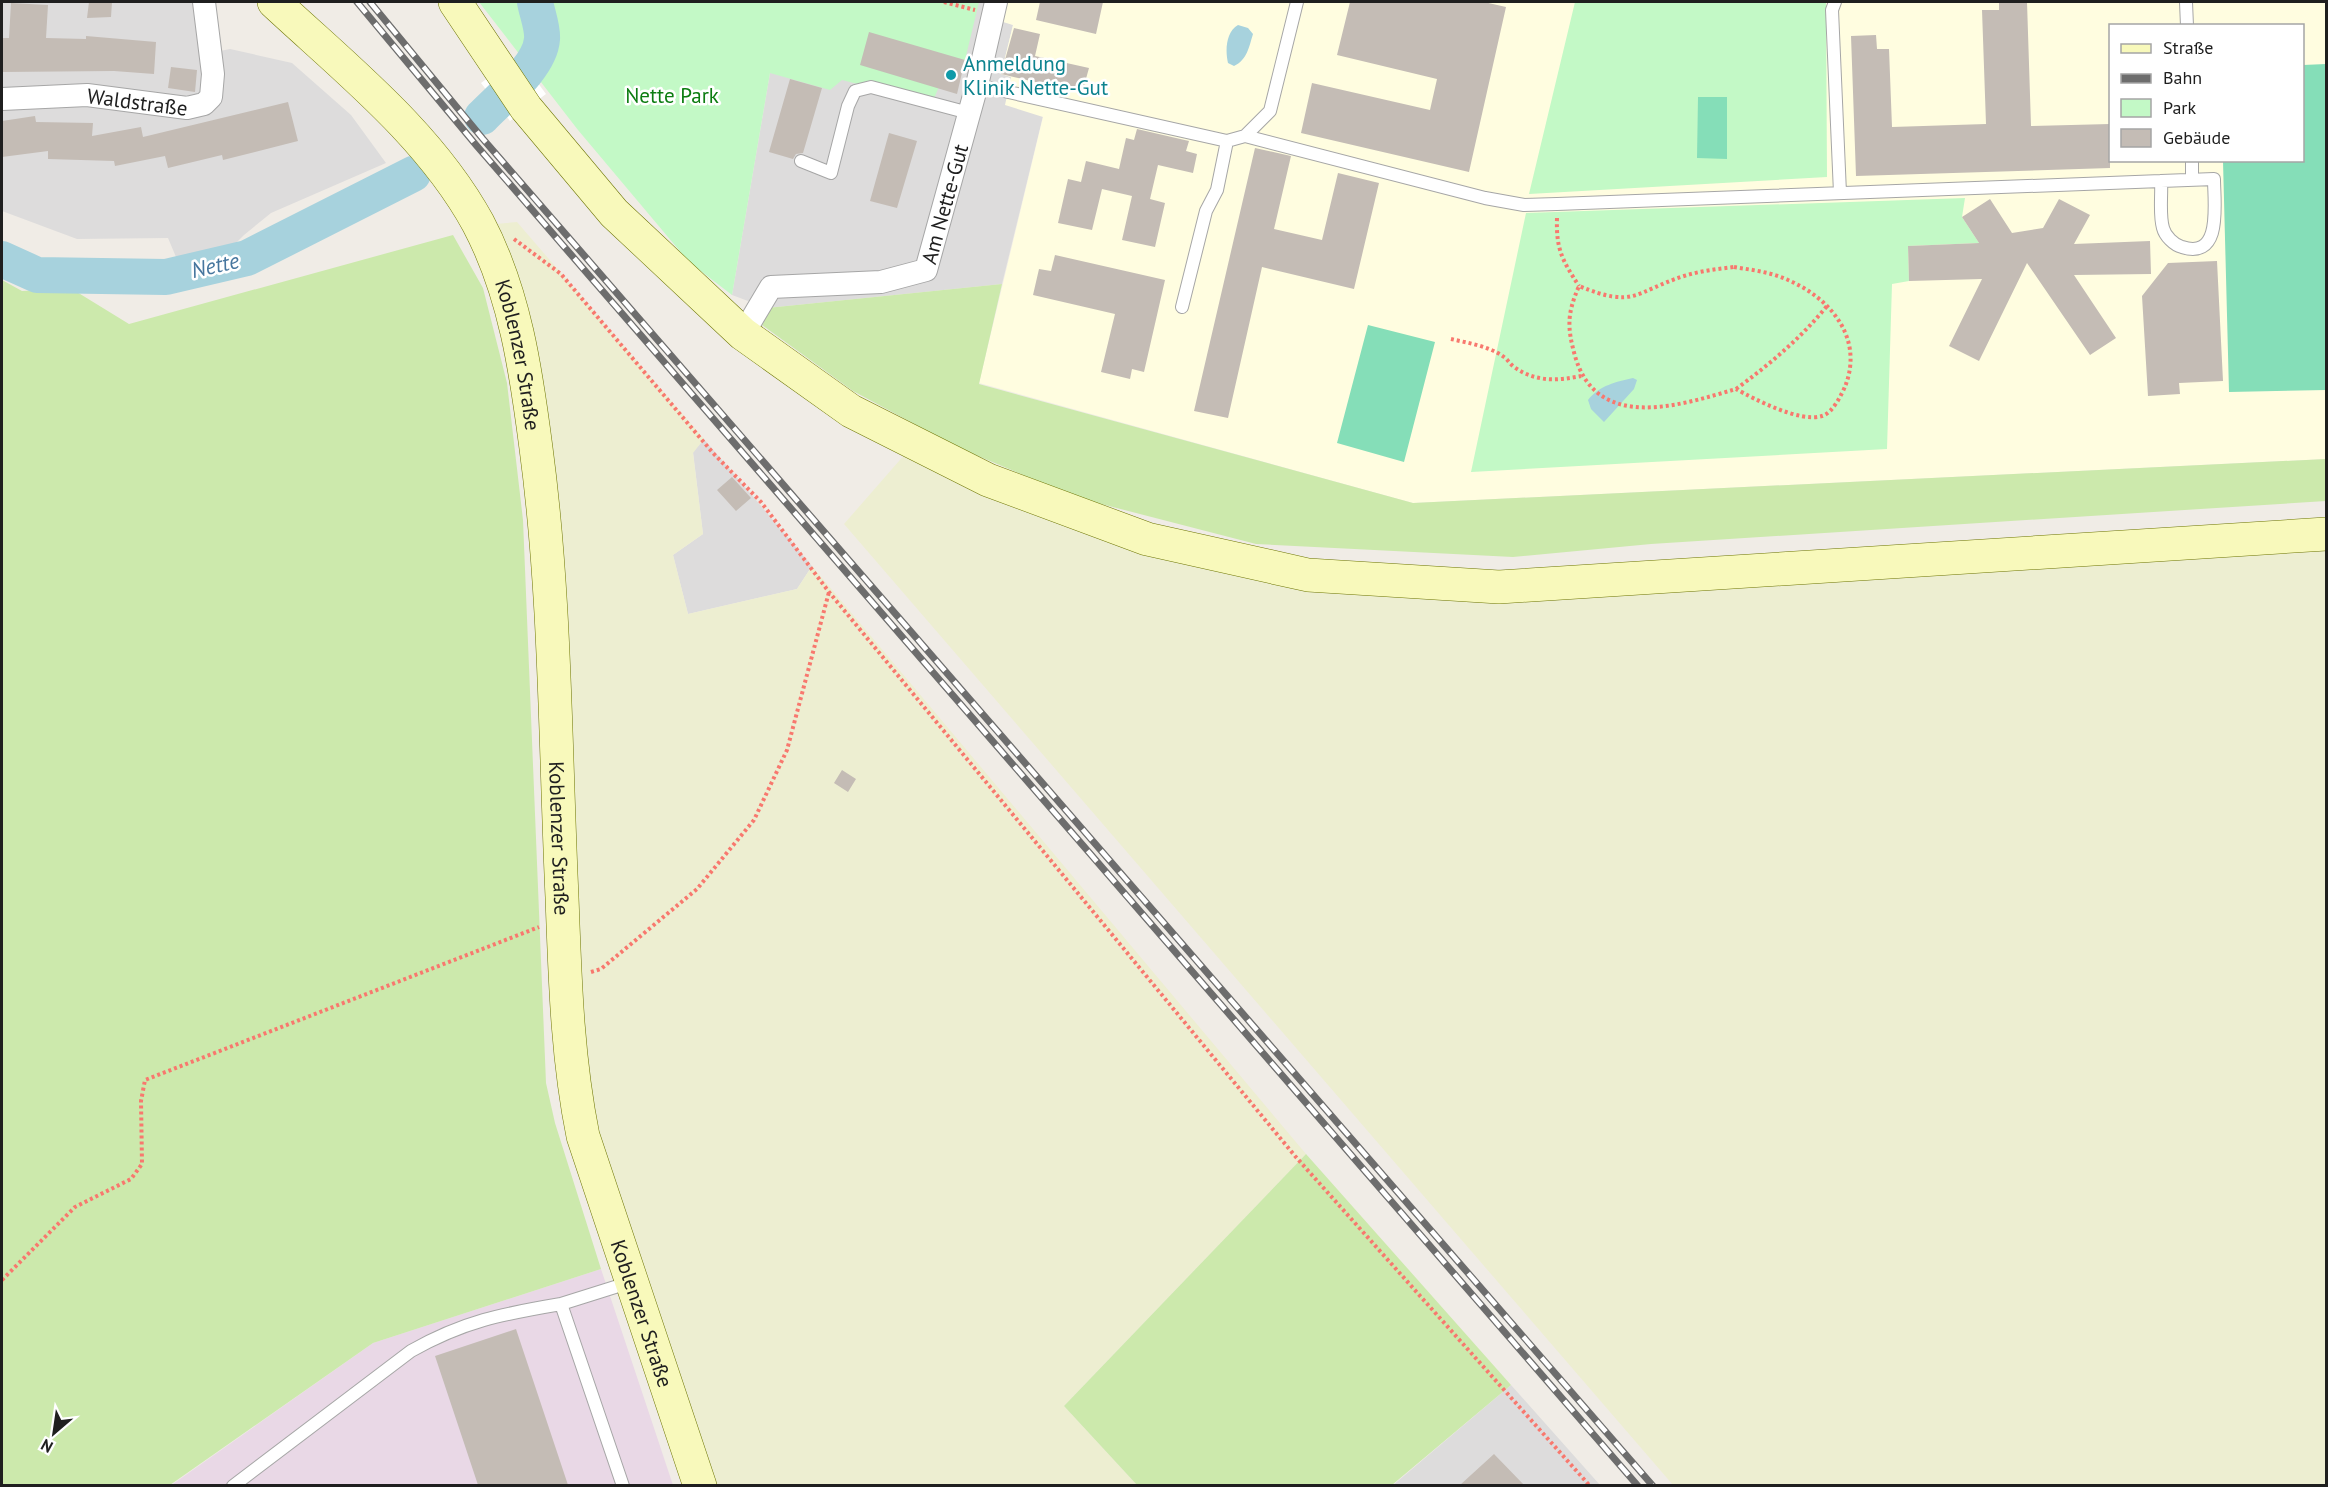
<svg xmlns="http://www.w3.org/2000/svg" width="2328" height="1487" viewBox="0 0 2328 1487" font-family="'PT Sans',sans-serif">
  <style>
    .residential { fill: #dddcdc }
    .industrial { fill: #e9d8e6 }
    .education { fill: #fffde0; fill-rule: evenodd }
    .farmland { fill: #edeed1 }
    .grass { fill: #cce9ac }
    .park { fill: #c3f9c6 }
    .pitch { fill: #85deb8 }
    .water { fill: #a7d2dd }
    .pier { fill: #fff }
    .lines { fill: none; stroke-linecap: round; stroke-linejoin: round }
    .river { stroke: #a7d2dd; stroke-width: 36 }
    .building { fill: #c4bcb5 }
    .lane-casing { stroke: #a6a6a6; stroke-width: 14 }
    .street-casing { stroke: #a6a6a6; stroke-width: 24 }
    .secondary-casing { stroke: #6e7606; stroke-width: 34 }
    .path { stroke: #f8786e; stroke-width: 4; stroke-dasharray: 3 3; stroke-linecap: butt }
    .lane { stroke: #fff; stroke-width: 12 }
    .street { stroke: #fff; stroke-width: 22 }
    .secondary { stroke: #f8f9bb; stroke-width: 33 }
    .rail-casing { stroke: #6d6d6d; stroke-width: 7 }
    .rail { stroke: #fff; stroke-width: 4.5; stroke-dasharray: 14; stroke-linecap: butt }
    .culture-dot { fill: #0f9aa8; stroke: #fff; stroke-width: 2 }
    .labels { text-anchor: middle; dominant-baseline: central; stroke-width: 5; stroke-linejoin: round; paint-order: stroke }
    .culture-label { font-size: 21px; fill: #0d838f; stroke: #fff; text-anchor: start }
    .park-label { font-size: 21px; fill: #0d7d12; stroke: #fff }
    .street-label { font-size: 21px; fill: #1f1f1f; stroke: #fff }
    .water-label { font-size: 22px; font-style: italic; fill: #46769e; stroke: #fff }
  </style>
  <rect width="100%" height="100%" fill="#f0ece6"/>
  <path class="residential" d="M2 2H194L200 55 230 49 292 63 351 115 386 163 271 213 244 235 222 257 179 264 168 238 77 239 2 211Z
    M773 2H1007L1003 21 1013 25 1001 74 1011 77 1043 116 1002 284 767 308 732 295 776 38Z
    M704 439 812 566 797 589 688 614 673 555 703 534 693 452Z
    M1511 1385 1600 1485 1392 1486Z"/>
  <path class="industrial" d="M601 1269 673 1485 170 1486 373 1343Z"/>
  <path class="education" d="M1007 2H2326V459L1413 503 979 383 1043 117 1005 105 1011 77 1001 74 1013 25 1003 22ZM2110 26H2302V160H2110Z"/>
  <path class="farmland" d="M517 222 704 439 693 453 703 534 673 555 688 614 797 589 812 566 1306 1154 1064 1406 1137 1485H715L592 1122 576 984 561 524 527 322 495 224Z
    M906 453 1301 588 2326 548V1485H1673L844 524Z"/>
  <path class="grass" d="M453 235 483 288 507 383 523 520 546 1083 555 1123 601 1269 373 1343 170 1485H2V280L22 291 72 289 129 324Z
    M1002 284 979 384 1413 503 2326 459V501L1651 544 1513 557 1256 544 1078 498 959 448 853 391 762 325 767 308Z
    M1306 1154 1511 1385 1392 1485H1137L1064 1406Z"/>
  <path class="park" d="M479 2H979L965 60 945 55 938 89 932 103 842 80 830 90 770 73 732 295 689 262 578 130Z
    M1575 2H1826L1827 177 1529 194Z
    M1965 198 1962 217 1979 243 1908 246 1909 281 1892 284 1887 449 1471 472 1526 213Z"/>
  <path class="pitch" d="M2326 64V390L2229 392 2223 161 2302 160 2303 65Z
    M1698 97H1727V159L1697 158Z
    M1368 325 1435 342 1404 462 1337 443Z"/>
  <path class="water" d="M1238 25 1248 28 1253 34C1249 47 1247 60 1234 66L1228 63C1225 50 1226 32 1238 25Z
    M1633 378 1637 380 1634 389 1604 422 1591 409 1588 400C1600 385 1616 382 1633 378Z"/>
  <path class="pier" d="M518 56 546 94 510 121 481 83Z"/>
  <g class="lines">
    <path class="river" d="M482 117C500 98 540 67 542 39 543 28 537 13 535 2
      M2 259 37 275 166 277 247 258 413 174"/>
  </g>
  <path class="building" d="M89 2H112L111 17 87 18Z
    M1040 2H1103L1096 34 1036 20Z
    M1350 2H1484L1506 7 1469 172 1301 133 1312 83 1430 110 1437 79 1337 55Z
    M1999 2H2027L2031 126 2110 124V168L1856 176 1851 36 1876 35 1877 49H1889L1892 127 1986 124 1982 10H1999Z
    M11 3 48 5 46 38 86 39V36L156 42 154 74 114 71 2 72V38H9Z
    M1014 28 1040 34 1035 56 1089 68 1082 93 1001 74Z
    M869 32 965 60 957 94 860 65Z
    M171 67 197 70 195 92 168 88Z
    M790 79 822 88 803 153 796 154 793 159 769 152Z
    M288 102 298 141 223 160 222 155 168 168 165 156 115 166 114 161 48 159V151L2 157V121L35 116 36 122 93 123 92 136 141 127 143 137Z
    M1137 129 1189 141 1186 151 1197 154 1193 173 1158 165 1150 199 1165 203 1155 247 1122 240 1132 196 1102 189 1092 230 1058 223 1068 179 1081 182 1086 161 1119 169 1126 138 1134 140Z
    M889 133 917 141 897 208 870 201Z
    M1255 148 1291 156 1274 229 1322 240 1338 173 1379 183 1354 289 1262 267 1228 418 1194 411Z
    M1990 199 2012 233 2043 228 2059 199 2090 215 2074 244 2150 241 2151 274 2074 275 2116 338 2090 355 2027 263 1979 361 1949 346 1982 279 1909 281 1908 246 1979 243 1962 217Z
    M1055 255 1165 280 1144 372 1132 369 1130 379 1101 372 1115 314 1033 295 1039 269 1051 271Z
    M2217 261 2223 381 2179 383 2180 394 2148 396 2142 296 2168 263Z
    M732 477 751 498 736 511 717 490Z
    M842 770 856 779 848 792 834 783Z
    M516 1329 568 1485H478L435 1356Z
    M1494 1454 1524 1485H1460Z"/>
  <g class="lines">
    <defs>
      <path id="lane" d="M1835 2 1832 10 1840 193
        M2186 2 2187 26
        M977 85 1227 141 1245 136 1485 198 1524 205 1557 204 2161 181 2214 179C2214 203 2223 260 2182 247 2174 245 2165 236 2163 228 2159 214 2162 195 2161 181
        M1245 136 1270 111 1297 2
        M2192 160V180
        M801 161 831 173 848 106 855 91 871 87 969 113
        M1182 307 1206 211 1217 190 1227 141
        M233 1486 411 1351C464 1321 502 1314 561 1304
        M623 1486 561 1304 631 1282"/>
      <g id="street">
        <path id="s1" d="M2 99 87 95 187 108 204 104 211 97 213 74 204 2"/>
        <path id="s2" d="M743 334 771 287 881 282 926 270 977 85 996 2"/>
      </g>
      <g id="secondary">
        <path id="s3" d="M274 2C346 69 430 135 478 223 515 293 526 371 536 448 556 597 555 748 562 897 565 978 567 1057 583 1136L700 1486"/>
        <path d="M455 2 526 108 614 213 743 334 851 411 988 480 1147 539 1308 575 1499 587 2326 534"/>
      </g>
    </defs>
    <use href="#lane" class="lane-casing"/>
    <use href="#street" class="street-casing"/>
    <use href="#secondary" class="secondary-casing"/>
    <path class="path" d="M944 2 975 10
      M1557 218C1556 249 1562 260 1579 286
      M514 239 561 274 713 453 761 502 829 592 1295 1156 1590 1486
      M1734 267C1752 270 1771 272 1788 280 1830 298 1863 337 1846 384 1842 394 1833 413 1822 416 1800 423 1754 399 1736 389 1681 405 1597 433 1575 356 1567 327 1567 314 1579 286 1635 309 1634 292 1684 276 1700 271 1717 269 1734 267Z
      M1451 339C1468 343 1489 346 1504 357 1508 360 1510 364 1514 367 1535 382 1557 381 1581 376
      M1736 389C1770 364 1800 339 1827 306
      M591 972 601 969 697 889 754 820 787 750 829 592
      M2 1280 75 1207 131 1179 142 1164 141 1101 145 1080 539 927"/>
    <use href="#lane" class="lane"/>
    <use href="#street" class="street"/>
    <use href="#secondary" class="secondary"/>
    <defs>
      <path id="rail" d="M357 2 476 145 1638 1486
        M370 2 483 139 1653 1486"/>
    </defs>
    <use href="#rail" class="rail-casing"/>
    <use href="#rail" class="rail"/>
  </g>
  <circle class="culture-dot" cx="951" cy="75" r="6"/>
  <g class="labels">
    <g class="culture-label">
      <text x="963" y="63">Anmeldung<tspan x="963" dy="24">Klinik Nette-Gut</tspan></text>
    </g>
    <g class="park-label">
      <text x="672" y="95">Nette Park</text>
    </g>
    <g class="street-label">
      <text stroke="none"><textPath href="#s1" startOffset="136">Waldstraße</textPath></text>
      <text stroke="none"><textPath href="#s2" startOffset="280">Am Nette-Gut</textPath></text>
      <text stroke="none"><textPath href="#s3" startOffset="441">Koblenzer Straße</textPath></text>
      <text stroke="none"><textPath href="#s3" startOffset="927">Koblenzer Straße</textPath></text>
      <text stroke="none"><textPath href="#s3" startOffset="1413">Koblenzer Straße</textPath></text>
    </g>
    <g class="water-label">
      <text transform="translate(215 265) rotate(-13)">Nette</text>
    </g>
  </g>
  <rect width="2328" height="1487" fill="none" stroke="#1f1f1f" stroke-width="6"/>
  <rect x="2109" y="24" width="195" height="138" fill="#ffffff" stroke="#a5a5a5" stroke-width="1.5"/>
  <rect x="2121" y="44" width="30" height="9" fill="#f8f9bb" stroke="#a5a5a5" stroke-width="1.5"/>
  <text x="2163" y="54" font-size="18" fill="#1f1f1f">Straße</text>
  <rect x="2121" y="74" width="30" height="9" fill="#6d6d6d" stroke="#a5a5a5" stroke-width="1.5"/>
  <text x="2163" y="84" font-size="18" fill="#1f1f1f">Bahn</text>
  <rect x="2121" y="99" width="30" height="18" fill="#c3f9c6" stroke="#a5a5a5" stroke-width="1.5"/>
  <text x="2163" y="114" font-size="18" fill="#1f1f1f">Park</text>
  <rect x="2121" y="129" width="30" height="18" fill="#c4bcb5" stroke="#a5a5a5" stroke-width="1.5"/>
  <text x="2163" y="144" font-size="18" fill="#1f1f1f">Gebäude</text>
  <g transform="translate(54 1433) rotate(209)" stroke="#ffffff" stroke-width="4.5" paint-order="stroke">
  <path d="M0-4.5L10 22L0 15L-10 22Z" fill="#1f1f1f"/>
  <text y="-9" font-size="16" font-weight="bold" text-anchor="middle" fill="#1f1f1f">N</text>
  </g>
</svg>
